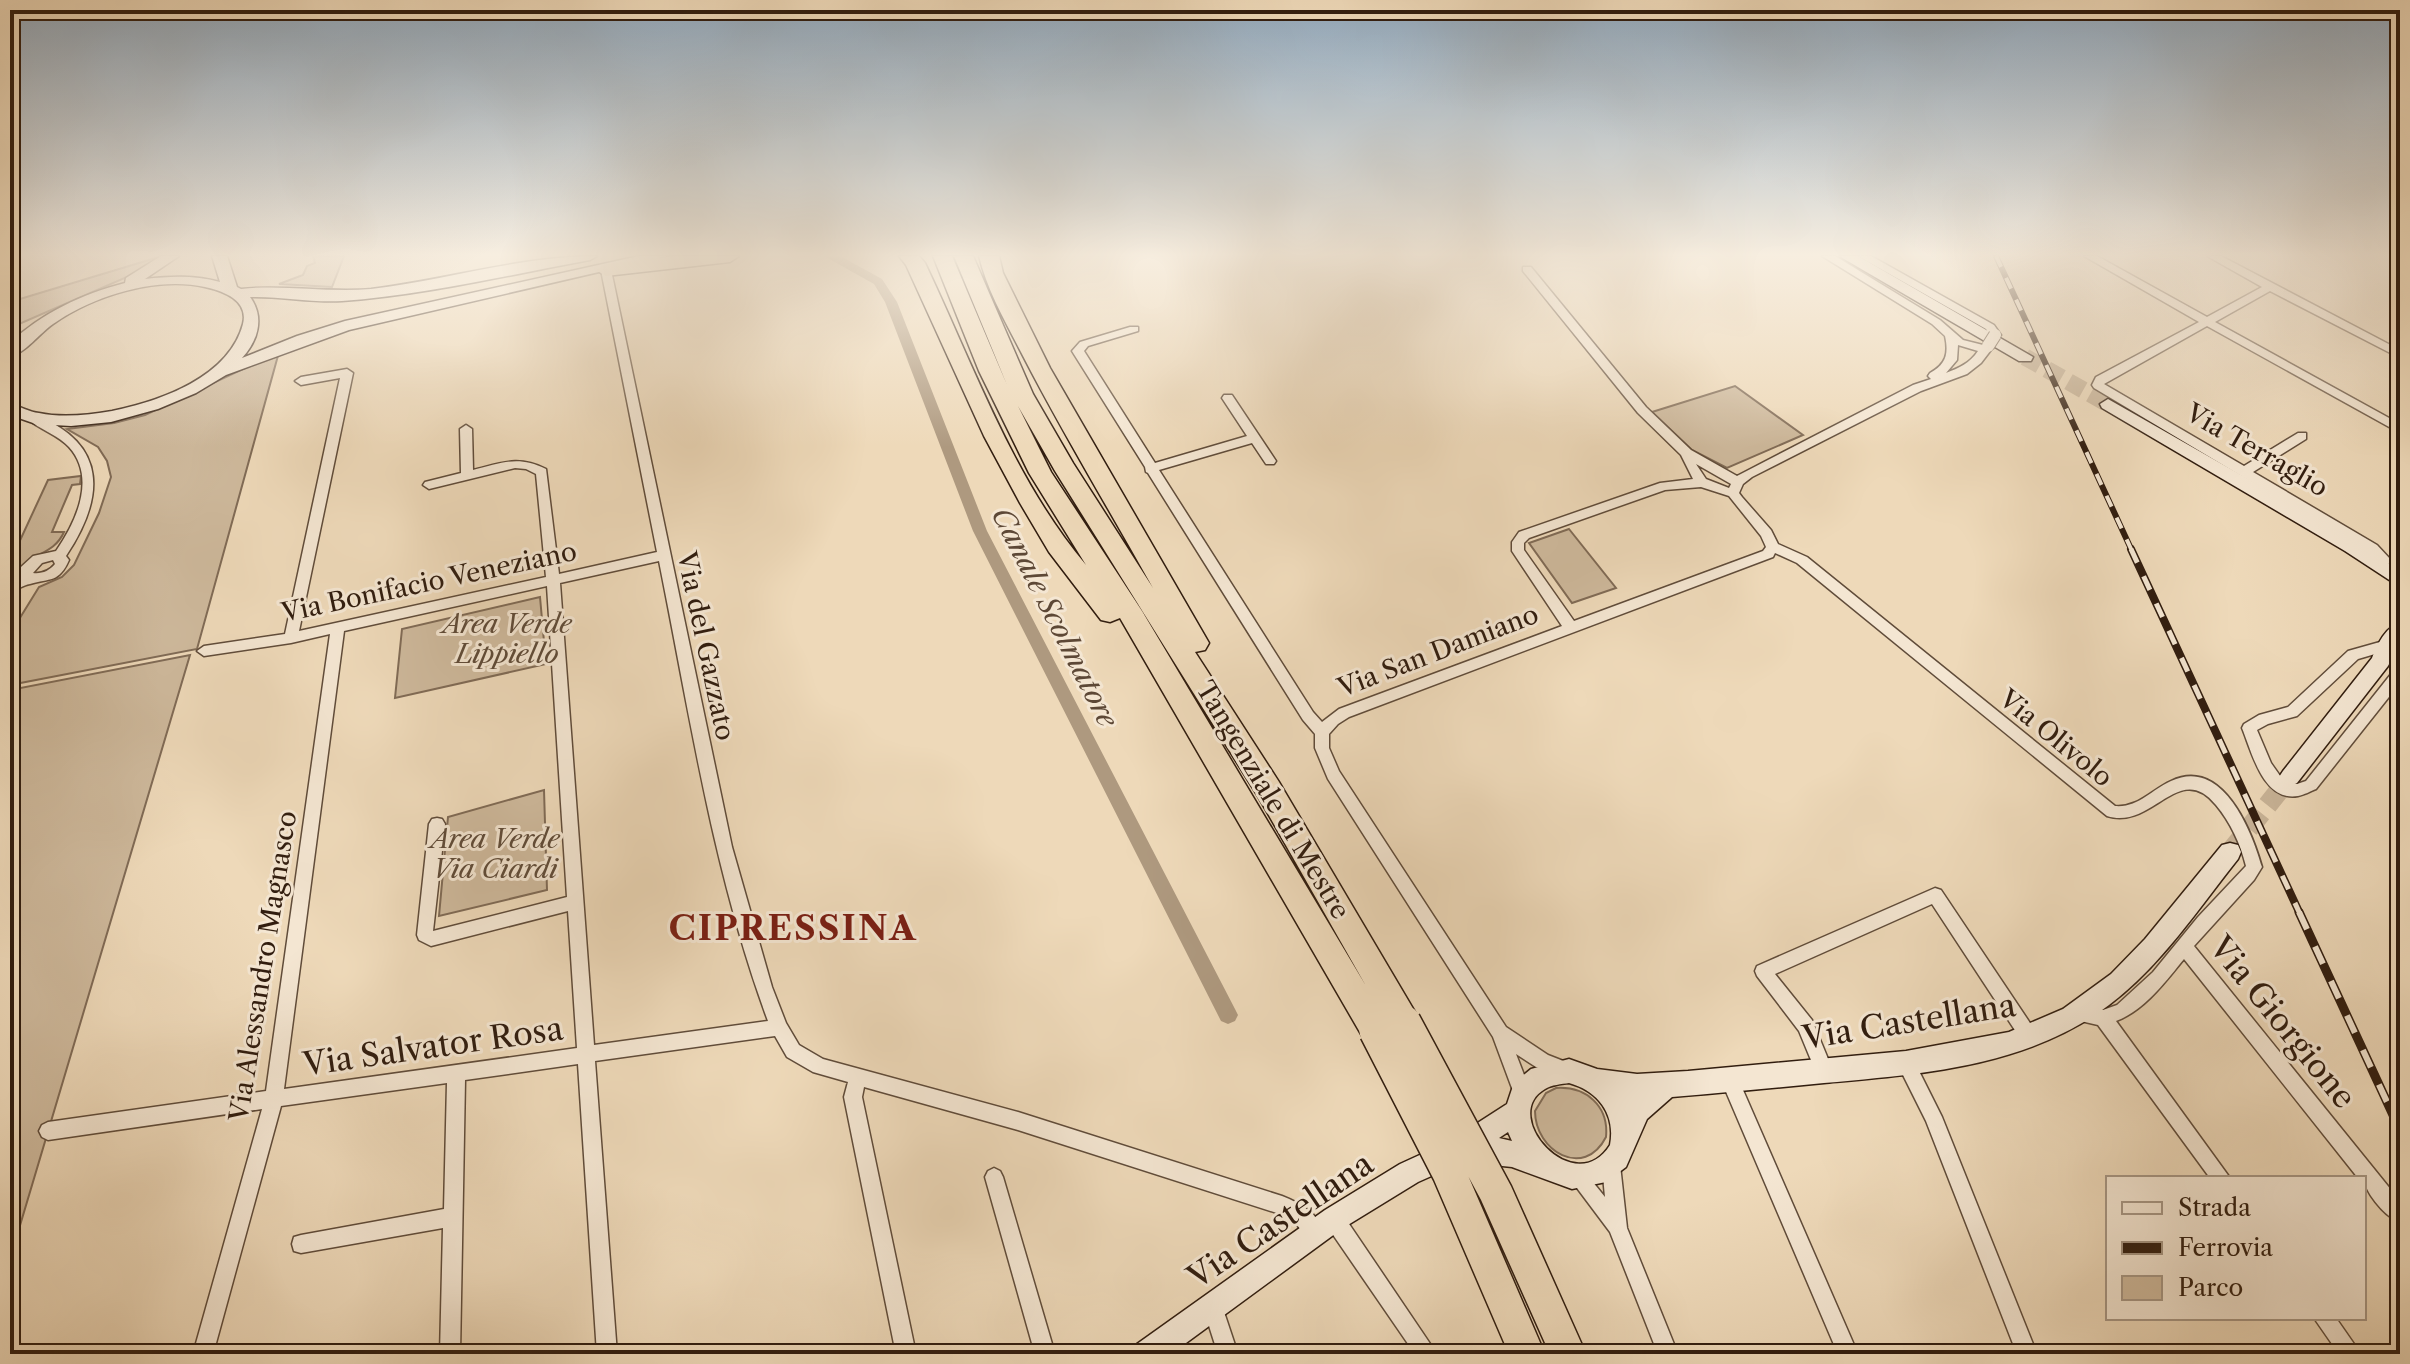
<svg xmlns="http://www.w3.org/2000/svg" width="2410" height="1364" viewBox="0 0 2410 1364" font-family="'Libre Caslon Text',serif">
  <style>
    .green { fill: #ceb99c; stroke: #806b56; stroke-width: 2 }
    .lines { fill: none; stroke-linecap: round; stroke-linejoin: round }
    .canal { fill: #ae997f; fill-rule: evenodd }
    .secondary-tunnel-far1 { stroke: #c8b397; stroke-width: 17; stroke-dasharray: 17 8; stroke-linecap: butt }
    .secondary-tunnel { stroke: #c8b397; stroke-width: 20; stroke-dasharray: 20 10; stroke-linecap: butt }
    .street-casing { stroke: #604c3a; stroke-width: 3 }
    .secondary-casing { stroke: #311d0f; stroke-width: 3 }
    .highway-casing { stroke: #311d0f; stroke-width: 3 }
    .street { fill: #f4e6d2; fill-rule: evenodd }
    .secondary { fill: #f4e6d2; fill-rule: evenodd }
    .highway { fill: #eed9b9; fill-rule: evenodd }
    .rail-far2-casing { stroke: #311d0f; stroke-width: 6 }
    .rail-far1-casing { stroke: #311d0f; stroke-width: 8 }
    .rail-casing { stroke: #311d0f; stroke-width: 9 }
    .rail-far2 { stroke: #f4e6d2; stroke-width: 4; stroke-dasharray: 12; stroke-linecap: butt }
    .rail-far1 { stroke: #f4e6d2; stroke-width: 5; stroke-dasharray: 15; stroke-linecap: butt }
    .rail { stroke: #f4e6d2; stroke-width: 6; stroke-dasharray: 19; stroke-linecap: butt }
    .street-bridge-casing { stroke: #604c3a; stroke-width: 14; stroke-linecap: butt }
    .highway-bridge-casing { stroke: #311d0f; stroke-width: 36; stroke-linecap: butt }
    .street-bridge { stroke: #f4e6d2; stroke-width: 12 }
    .highway-bridge { stroke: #eed9b9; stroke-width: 33 }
    .labels { text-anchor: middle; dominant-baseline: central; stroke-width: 6; stroke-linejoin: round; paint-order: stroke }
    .street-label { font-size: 26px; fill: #311d0f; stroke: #f4e6d2 }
    .park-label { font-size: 26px; font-style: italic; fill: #604c39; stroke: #f4e6d2 }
    .water-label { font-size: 28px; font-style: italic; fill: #5d4836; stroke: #f4e6d2 }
    .near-street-label { font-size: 32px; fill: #311d0f; stroke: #f4e6d2 }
    .district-label { font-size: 34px; font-weight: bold; letter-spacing: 2px; fill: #7a1f14; stroke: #f4e6d2 }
  </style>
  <rect width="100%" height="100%" fill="#eed9b9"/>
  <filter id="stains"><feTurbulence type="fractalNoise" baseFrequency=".0025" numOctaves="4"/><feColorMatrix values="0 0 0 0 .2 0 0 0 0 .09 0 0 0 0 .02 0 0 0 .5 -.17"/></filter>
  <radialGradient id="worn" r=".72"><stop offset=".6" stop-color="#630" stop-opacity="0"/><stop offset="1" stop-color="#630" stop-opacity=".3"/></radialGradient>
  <path class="green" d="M162 256 150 267 10 328V302Z
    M313 256H344L332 287 279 284 303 275 307 266 315 263Z
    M279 352 197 649 10 685V634L39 587 62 577 74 565 99 513 111 477 107 461 98 447 67 429 114 423 145 415Z
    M1735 386 1803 435 1727 468 1692 450 1652 412Z
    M81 476 80 484 72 485 52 532H64C53 557 27 552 17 575L10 576V562L48 480Z
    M1569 529 1616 588 1572 603 1529 543Z
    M540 597 546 664 395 698 402 629Z
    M190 655 10 1259V690Z
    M544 790 547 890 439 916 448 817Z
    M1556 1088C1586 1086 1609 1106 1606 1137 1584 1180 1535 1151 1535 1111L1546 1093Z"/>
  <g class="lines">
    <path class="canal" d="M824 256H840L882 279 897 302 987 531 1235 1009 1238 1015 1235 1021 1228 1024 1221 1021 973 531 885 302 874 284Z"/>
    <path class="secondary-tunnel-far1" d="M2025 357 2108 404"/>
    <path class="secondary-tunnel" d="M2230 852 2290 777"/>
    <defs>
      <path id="street" d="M1822 256H1835L1940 320 1963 340 1983 345 1988 343 1994 346 1981 363 1967 374 1921 391 1752 477 1743 484 1739 493 1742 497 1771 530 1778 544 1807 557 2115 806C2138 808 2151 790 2171 781 2222 757 2251 829 2262 867L2254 880 2194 946 2400 1201V1219L2396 1220C2384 1215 2364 1191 2364 1178H2358L2184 959C2166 981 2144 1011 2116 1021L2230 1178H2210L2098 1025 2072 1019 2070 1013 2072 1007 2078 1005 2103 1010 2117 1005 2153 972 2198 917 2246 866C2240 843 2231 823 2216 805 2179 759 2152 831 2107 816L1797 563 1775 553 1773 557 1349 717 1338 724 1329 734V748L1339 771 1506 1027 1548 1055 1571 1064 1574 1070 1571 1076 1565 1078 1536 1067 1516 1054 1531 1093 1528 1099 1522 1101 1516 1099 1493 1037 1328 779 1315 748V734L1303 720 1148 473 1146 472 1145 467 1072 351 1080 342 1130 327H1138V331L1088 346 1084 351 1155 463 1247 436 1222 398 1224 395H1232L1276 461 1274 464H1266L1252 443 1159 470 1313 712 1322 722 1339 709 1562 626 1512 551V542L1519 532 1660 483 1693 479 1681 455 1638 413 1523 271V267H1531L1646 407 1691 450 1737 476 1913 385 1931 379 1928 376 1930 373C1946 364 1949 354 1945 336L1932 324ZM1958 345 1978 351C1970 363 1959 368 1946 373L1957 360ZM1696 464 1731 484 1729 488 1706 479ZM1701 487 1729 496 1761 536 1766 547 1763 551 1574 621 1524 550V543L1529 538 1665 490Z
        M1858 256H1871L1994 325 2001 335 1999 337H1991L1986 329Z
        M2084 256H2097L2207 317 2262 287 2207 256H2221L2400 350V358L2270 291 2215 322 2400 424V433L2207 326 2104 384 2244 466 2298 433H2306V439L2253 472 2377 545 2391 560 2390 563H2380L2367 551 2094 388 2092 385 2096 377 2199 322Z
        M606 267 611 270 732 847 772 987 786 1023 799 1045 823 1059 1018 1112 1282 1196C1302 1204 1317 1213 1325 1233L1323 1240 1316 1242 1309 1240 1293 1220 1280 1214 1018 1130 864 1087 862 1097 916 1354H896L844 1097 848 1082 813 1072 787 1057 775 1036 595 1061 617 1354H597L578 1064 465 1080 460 1354H440L443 1228 301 1253 294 1251 292 1244 294 1237 301 1235 444 1209 447 1083 281 1106 213 1354H193L262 1109 48 1140 42 1137 39 1131 42 1125 48 1122 266 1091 330 634 291 643 204 656 197 651 204 646 285 634 340 378 301 385 295 381 301 377 347 369 353 373 299 631 546 577 536 474 526 469 515 468 429 489 423 485 425 482 461 473 460 429 466 425 472 429 473 470C502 463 518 455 546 469L559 574 657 552 601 270ZM659 561C690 715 713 873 768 1021L594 1045 560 583ZM547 586 567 897 433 931 445 824 442 819 437 818 432 819 429 824 417 935 419 940 431 946 568 911 577 1048 284 1089 344 631Z
        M37 416C109 445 104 499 66 556L69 560C59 583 50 578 30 584 23 585 17 590 10 592V581L21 577V567L33 556 56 551C76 522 97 478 69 447 59 436 44 431 33 423L31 420ZM53 560 55 564C49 571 42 574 33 573L42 563Z
        M2387 640 2394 645 2392 649 2358 659 2297 716 2268 724 2257 730 2271 763 2283 780 2297 784 2306 781 2395 669 2400 668V683L2316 789C2311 791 2304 795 2298 796 2263 802 2252 752 2242 728L2244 724 2259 715 2288 707 2348 651Z
        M2399 646H2400V657L2395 656 2392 651Z
        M1935 888 1941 890 2036 1032 2039 1038 2036 1044 2030 1046 2024 1044 1932 904 1775 974 1812 1020 1833 1071 1830 1077 1824 1079 1818 1077 1799 1031 1757 976 1755 971 1757 966Z
        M1906 1055 1912 1057 1942 1117 2037 1354H2017L1926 1121 1897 1063 1900 1057Z
        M1730 1072 1736 1074 1858 1354H1838L1721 1080 1724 1074Z
        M1611 1156 1617 1159 1620 1165 1627 1228 1678 1354H1658L1610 1232 1568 1176 1571 1170 1577 1167 1583 1170 1605 1197 1602 1165 1605 1159Z
        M994 1168 1000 1171 1003 1177 1055 1354H1035L985 1177 988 1171Z
        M1334 1210 1341 1212 1437 1354H1415L1327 1226 1325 1219 1327 1212Z
        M1213 1297 1220 1300 1238 1354H1218L1203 1307 1206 1300Z
        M2314 1318H2336L2361 1354H2339Z"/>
      <path id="secondary" d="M161 256H179L145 279C171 276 195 275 220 282L212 256H227L237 287 241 289C283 284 327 293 371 289 446 280 521 256 597 256L590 260C508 275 425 295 342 301 311 303 281 296 250 297 265 317 258 341 242 358L297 336 345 321 639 256H668L349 330 226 375 196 393 158 409 111 422 71 426 36 424 10 415V404C20 406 29 412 39 413 62 418 89 415 112 411 161 401 229 377 243 324 249 300 223 291 205 287 156 276 93 296 53 324 40 333 25 353 10 357V343C42 313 82 294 125 283L126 278Z
        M1839 256H1858L2033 357 2031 361H2019Z
        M2108 399 2357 541 2400 571V587L2345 551 2102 408 2100 404Z
        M2400 623V643L2388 666 2297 783 2290 786 2283 783 2279 777 2283 771 2372 658C2378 644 2385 627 2400 623Z
        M2230 843 2238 845 2241 852 2238 859C2198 909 2161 966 2109 1005 2027 1067 1922 1074 1824 1083 1774 1088 1723 1093 1672 1097L1647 1119 1626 1167 1606 1182 1572 1189 1512 1167 1463 1162 1418 1182 1343 1228 1171 1354H1133L1137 1344 1325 1210 1400 1164 1448 1142 1507 1104 1514 1083 1531 1069 1569 1059 1597 1069 1637 1074 1688 1071 1906 1051 2009 1032 2063 1009 2111 974 2145 939 2222 845ZM1569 1083C1598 1091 1616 1114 1610 1145 1575 1201 1498 1116 1545 1089 1551 1085 1562 1084 1569 1083ZM1508 1132 1512 1141 1499 1138Z"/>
      <path id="highway" d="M675 256H739L730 262 606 276 596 270 606 264Z
        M899 256H919L925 263C973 364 1013 479 1086 565L1029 473 979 371 933 256H952L1007 385 954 256H973L1033 394 1073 463 1153 588C1109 509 1062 432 1021 352 1005 321 987 290 979 256H999L1003 273 1050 368 1209 643 1205 650 1195 652 1279 782 1415 1012 1420 1022 1415 1032 1404 1037 1391 1028 1387 1041 1376 1046 1365 1041 1120 618 1110 622 1101 620 1049 552 1020 503 984 436 906 265ZM1018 406 1055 471 1259 798 1366 986 1142 611 1051 472Z"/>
    </defs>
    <use href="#street" class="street-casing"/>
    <use href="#secondary" class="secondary-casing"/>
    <use href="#highway" class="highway-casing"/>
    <use href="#street" class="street"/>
    <use href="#secondary" class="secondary"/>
    <use href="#highway" class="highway"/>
    <defs>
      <path id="rail-far2" d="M1996 256 2132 551"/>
      <path id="rail-far1" d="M2131 549 2300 914"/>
      <path id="rail" d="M2299 912 2400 1130"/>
    </defs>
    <use href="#rail-far2" class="rail-far2-casing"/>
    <use href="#rail-far1" class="rail-far1-casing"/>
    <use href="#rail" class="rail-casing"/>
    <use href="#rail-far2" class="rail-far2"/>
    <use href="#rail-far1" class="rail-far1"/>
    <use href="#rail" class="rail"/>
    <defs>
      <path id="street-bridge" d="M1988 346 1995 335"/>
      <path id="highway-bridge" d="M1404 1022 1496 1193 1568 1354
        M1376 1031 1449 1173 1527 1354"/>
    </defs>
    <use href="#street-bridge" class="street-bridge-casing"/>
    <use href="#highway-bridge" class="highway-bridge-casing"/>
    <use href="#street-bridge" class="street-bridge"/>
    <use href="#highway-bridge" class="highway-bridge"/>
  </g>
  <linearGradient id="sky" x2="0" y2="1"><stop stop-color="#91a9be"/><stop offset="0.57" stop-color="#f7eee0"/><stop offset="1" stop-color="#f7eee0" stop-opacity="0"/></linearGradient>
  <rect width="2410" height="447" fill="url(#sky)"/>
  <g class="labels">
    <g class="street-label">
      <text transform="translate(2257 450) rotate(30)">Via Terraglio</text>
      <text transform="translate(429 582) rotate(-12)">Via Bonifacio Veneziano</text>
      <text transform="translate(706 646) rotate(78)">Via del Gazzato</text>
      <text transform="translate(1438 651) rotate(-21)">Via San Damiano</text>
      <text transform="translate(2056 738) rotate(39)">Via Olivolo</text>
      <text transform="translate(1273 800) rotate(59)">Tangenziale di Mestre</text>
      <text transform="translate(263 966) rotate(-81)">Via Alessandro Magnasco</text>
    </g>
    <g class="park-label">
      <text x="507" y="624">Area Verde<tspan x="507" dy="30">Lippiello</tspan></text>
      <text x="495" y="839">Area Verde<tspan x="495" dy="30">Via Ciardi</tspan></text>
    </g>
    <g class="water-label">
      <text transform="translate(1055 617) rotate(63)">Canale Scolmatore</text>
    </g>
    <g class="near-street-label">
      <text transform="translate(1909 1021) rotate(-9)">Via Castellana</text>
      <text transform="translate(2283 1022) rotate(51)">Via Giorgione</text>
      <text transform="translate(433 1046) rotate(-8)">Via Salvator Rosa</text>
      <text transform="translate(1280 1220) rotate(-34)">Via Castellana</text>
    </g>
    <g class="district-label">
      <text x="793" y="928">CIPRESSINA</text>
    </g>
  </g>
  <rect width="2410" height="1364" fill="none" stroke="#eed9b9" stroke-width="40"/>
  <rect x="12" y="12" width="2386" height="1340" fill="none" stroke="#311d0f" stroke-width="4"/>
  <rect x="20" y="20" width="2370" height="1324" fill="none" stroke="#311d0f" stroke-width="2"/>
  <rect x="2106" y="1176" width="260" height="144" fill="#f4e6d2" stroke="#a69684" stroke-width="2"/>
  <rect x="2122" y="1202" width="40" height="12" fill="#f4e6d2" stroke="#a69684" stroke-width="2"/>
  <text x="2178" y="1216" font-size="24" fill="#311d0f">Strada</text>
  <rect x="2122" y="1242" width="40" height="12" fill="#311d0f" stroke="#a69684" stroke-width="2"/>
  <text x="2178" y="1256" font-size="24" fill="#311d0f">Ferrovia</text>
  <rect x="2122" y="1276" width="40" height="24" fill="#ceb99c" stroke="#a69684" stroke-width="2"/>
  <text x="2178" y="1296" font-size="24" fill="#311d0f">Parco</text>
  <rect width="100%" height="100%" filter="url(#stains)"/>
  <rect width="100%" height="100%" fill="url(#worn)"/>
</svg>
